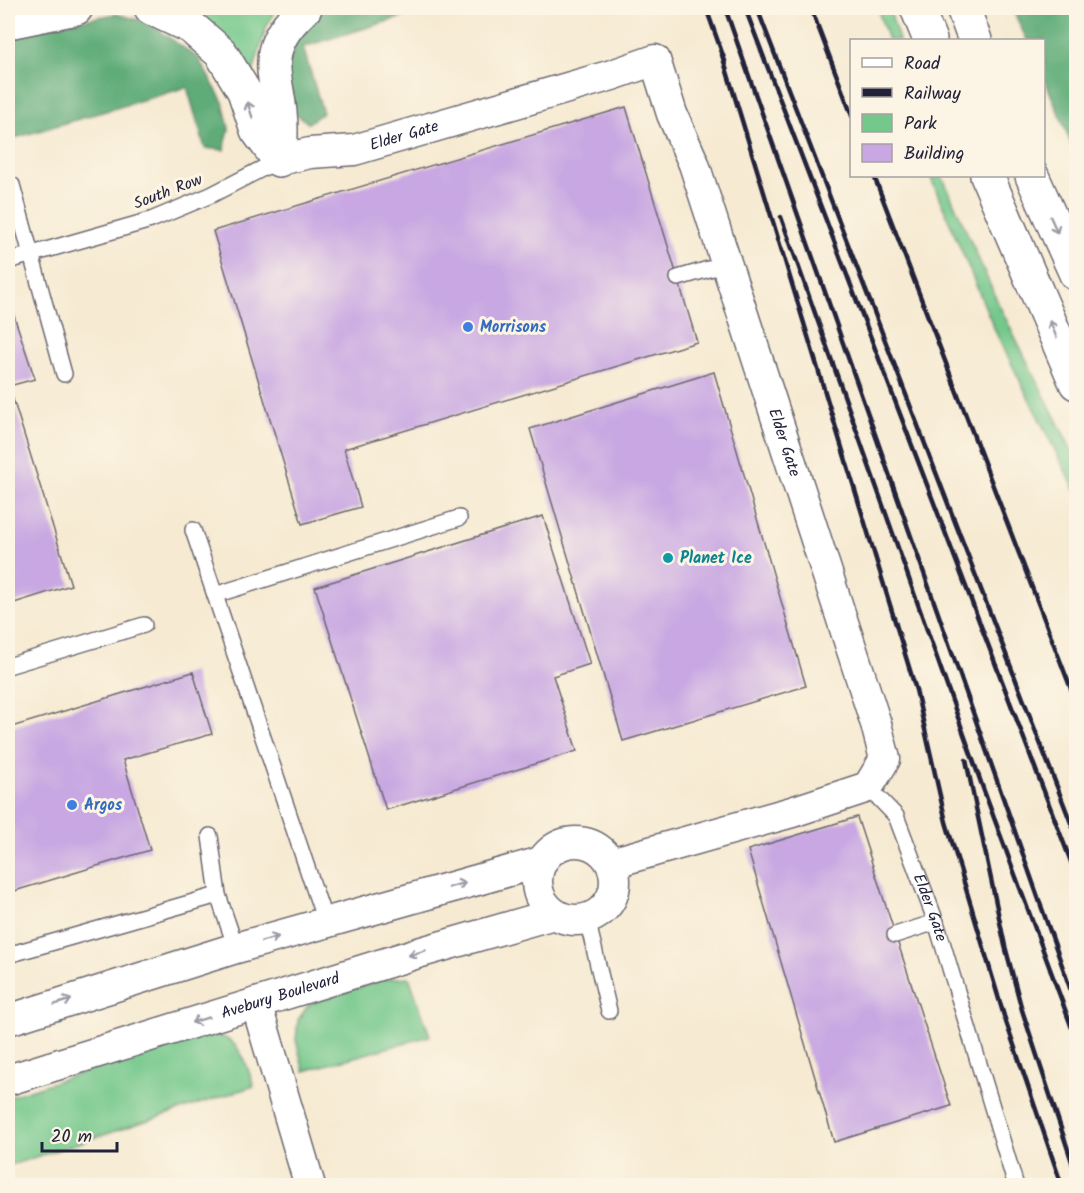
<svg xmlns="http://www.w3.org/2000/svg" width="1084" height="1193" viewBox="0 0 1084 1193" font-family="Kalam,sans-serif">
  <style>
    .green { fill: #74c88c; stroke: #4b7564; stroke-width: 1.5 }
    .forest { fill: #5fac78; stroke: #40675a; stroke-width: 1.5 }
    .building { fill: #c8a7e2 }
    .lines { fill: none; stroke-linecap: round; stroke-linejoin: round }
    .service-casing { stroke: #6c6870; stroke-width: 18 }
    .minor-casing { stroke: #6c6870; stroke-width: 33 }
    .tertiary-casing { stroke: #6c6870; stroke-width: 36 }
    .trunk-casing { stroke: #6c6870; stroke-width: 36 }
    .service { stroke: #fff; stroke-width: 15 }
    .minor { stroke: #fff; stroke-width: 30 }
    .tertiary { stroke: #fff; stroke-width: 33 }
    .trunk { stroke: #fff; stroke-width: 33 }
    .rail { stroke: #22223b; stroke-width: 4.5 }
    .oneway { stroke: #9c9ca7 }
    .shop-dot { fill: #3f7fe0; stroke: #fcf5e5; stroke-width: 2 }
    .culture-dot { fill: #0f9aa8; stroke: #fcf5e5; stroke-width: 2 }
    .labels { text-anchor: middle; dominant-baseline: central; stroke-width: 6; stroke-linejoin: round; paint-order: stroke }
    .street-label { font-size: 16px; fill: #22223b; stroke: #fcf5e5 }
    .shop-label { font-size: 16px; font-weight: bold; fill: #366cbe; stroke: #fcf5e5; text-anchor: start }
    .culture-label { font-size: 16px; font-weight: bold; fill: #0d838f; stroke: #fcf5e5; text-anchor: start }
  </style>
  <rect width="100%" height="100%" fill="#fcf5e5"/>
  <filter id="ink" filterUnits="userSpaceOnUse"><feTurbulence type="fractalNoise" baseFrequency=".0167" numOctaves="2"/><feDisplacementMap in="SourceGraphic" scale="12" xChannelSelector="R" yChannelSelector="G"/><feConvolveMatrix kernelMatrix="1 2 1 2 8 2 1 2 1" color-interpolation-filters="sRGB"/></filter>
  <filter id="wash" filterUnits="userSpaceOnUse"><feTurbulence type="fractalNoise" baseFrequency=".008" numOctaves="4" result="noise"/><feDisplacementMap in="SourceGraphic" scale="24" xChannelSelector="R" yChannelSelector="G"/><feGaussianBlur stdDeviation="1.35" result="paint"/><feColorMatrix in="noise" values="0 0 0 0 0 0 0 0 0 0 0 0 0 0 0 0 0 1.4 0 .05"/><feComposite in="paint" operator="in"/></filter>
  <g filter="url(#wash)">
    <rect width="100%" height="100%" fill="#f6ead2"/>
    <path class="green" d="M191 8H276L266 28 252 76C237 47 217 27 191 8Z
      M877 8H889L899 40H888Z
      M930 176H942L999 305 1076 459V492L997 335Z
      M409 977 430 1036 304 1071 296 1040 298 1020 309 1004 384 979Z
      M203 1033C240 1035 243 1056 254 1086L8 1166V1097Z"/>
    <path class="forest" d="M327 8H432L303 47 323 113 308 123 291 110 286 73 299 30Z
      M1012 8H1076V155L1044 78V40H1027Z
      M116 14 147 22 198 58 223 102 229 129 224 150 205 148 187 87 8 140V33Z"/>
    <g id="blocks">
      <path class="building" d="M626 107 697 342 344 449 361 507 302 524 213 231Z
        M12 310 35 379 9 386 71 585 8 605V311Z
        M714 372 806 686 623 741 530 429Z
        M543 516 590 664 553 676 577 751 386 810 315 587Z
        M193 672 212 734 123 760 150 850 8 893V728Z
        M857 817 951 1106 834 1142 748 850Z"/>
    </g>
  </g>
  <g filter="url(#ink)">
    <use href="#blocks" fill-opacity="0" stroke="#6c6870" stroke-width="1.5"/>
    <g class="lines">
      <defs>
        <g id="service">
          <path d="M8 186 12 185 64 374"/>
          <path d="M8 261 151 220 211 195 279 160"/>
          <path d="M678 278 726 264"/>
          <path d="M193 530 326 924"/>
          <path d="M215 595 459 518"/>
          <path d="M8 666 144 625"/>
          <path id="s1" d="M868 787 896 816 936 922 1016 1186"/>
          <path d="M210 836 218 895 236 948"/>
          <path d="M587 919 609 1011"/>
          <path d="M895 935 936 922"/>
          <path d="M8 955 218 895"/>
        </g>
        <g id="minor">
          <path id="s2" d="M279 160 310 153 354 150 612 75 655 60 672 114 694 164 876 724 885 759 868 787 792 812 611 863"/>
          <circle cx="576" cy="881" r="39"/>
          <path d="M256 1003 310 1186"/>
          <path d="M8 1020 236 948 541 862"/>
          <path id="s3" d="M8 1080 418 953 554 914"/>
        </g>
        <path id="tertiary" d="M151 8 191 27 221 53 244 91 257 130 279 160
          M8 22 76 8
          M279 160C280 151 281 142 281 132 282 78 253 54 305 8"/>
        <path id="trunk" d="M917 8 930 40
          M963 8 975 40
          M987 176 1076 383
          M1032 176 1076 274"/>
      </defs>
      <use href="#service" class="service-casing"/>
      <use href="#minor" class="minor-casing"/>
      <use href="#tertiary" class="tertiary-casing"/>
      <use href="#trunk" class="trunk-casing"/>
      <use href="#service" class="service"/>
      <use href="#minor" class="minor"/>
      <use href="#tertiary" class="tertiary"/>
      <use href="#trunk" class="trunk"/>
      <path class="rail" d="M706 8 725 61
        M725 8 1076 1005
        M745 8 1076 875
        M757 8 1076 836
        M811 8 852 116
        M722 55 916 690 946 822 1004 1016 1062 1186
        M874 176 1076 702
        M781 217 984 791 1076 1039
        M966 760 1005 946 1022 1010 1076 1174"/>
    </g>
    <defs><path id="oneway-shaft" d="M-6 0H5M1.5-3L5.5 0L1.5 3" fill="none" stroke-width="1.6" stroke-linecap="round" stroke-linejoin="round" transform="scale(1.5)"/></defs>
    <g class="oneway">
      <use href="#oneway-shaft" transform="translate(250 110) rotate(-108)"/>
      <use href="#oneway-shaft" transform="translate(1054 225) rotate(66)"/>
      <use href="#oneway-shaft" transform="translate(1053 329) rotate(-113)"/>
      <use href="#oneway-shaft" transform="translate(457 885) rotate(-16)"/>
      <use href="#oneway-shaft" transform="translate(270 939) rotate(-15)"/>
      <use href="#oneway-shaft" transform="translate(417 953) rotate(163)"/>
      <use href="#oneway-shaft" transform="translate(63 1002) rotate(-17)"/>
      <use href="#oneway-shaft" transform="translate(200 1020) rotate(163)"/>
    </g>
  </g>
  <g class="shop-dot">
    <circle cx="468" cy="327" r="6"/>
    <circle cx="72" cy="805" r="6"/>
  </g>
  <circle class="culture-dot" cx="668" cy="558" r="6"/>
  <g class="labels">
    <g class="street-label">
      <text stroke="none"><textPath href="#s2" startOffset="128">Elder Gate</textPath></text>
      <text transform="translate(168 192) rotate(-21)">South Row</text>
      <text stroke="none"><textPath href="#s2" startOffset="794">Elder Gate</textPath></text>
      <text stroke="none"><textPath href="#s1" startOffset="138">Elder Gate</textPath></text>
      <text stroke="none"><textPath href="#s3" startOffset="285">Avebury Boulevard</textPath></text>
    </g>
    <g class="shop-label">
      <text x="480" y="327">Morrisons</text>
      <text x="84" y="805">Argos</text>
    </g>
    <g class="culture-label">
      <text x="680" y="558">Planet Ice</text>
    </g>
  </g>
  <rect width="1084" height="1193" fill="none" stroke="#fcf5e5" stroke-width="30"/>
  <rect x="850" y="39" width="195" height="138" fill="#fcf5e5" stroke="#a5a1a1" stroke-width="1.5"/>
  <rect x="862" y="58" width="30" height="9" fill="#ffffff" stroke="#a5a1a1" stroke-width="1.5"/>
  <text x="904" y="69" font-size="18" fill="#22223b">Road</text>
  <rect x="862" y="88" width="30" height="9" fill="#22223b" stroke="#a5a1a1" stroke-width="1.5"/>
  <text x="904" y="99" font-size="18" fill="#22223b">Railway</text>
  <rect x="862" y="114" width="30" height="18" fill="#74c88c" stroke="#a5a1a1" stroke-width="1.5"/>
  <text x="904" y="129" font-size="18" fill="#22223b">Park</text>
  <rect x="862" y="144" width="30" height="18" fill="#c8a7e2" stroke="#a5a1a1" stroke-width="1.5"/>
  <text x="904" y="159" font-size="18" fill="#22223b">Building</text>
  <path d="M42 1142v9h75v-9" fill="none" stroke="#22223b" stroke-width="3"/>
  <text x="51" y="1142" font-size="18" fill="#22223b" stroke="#fcf5e5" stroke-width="4.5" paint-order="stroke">20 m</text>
</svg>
